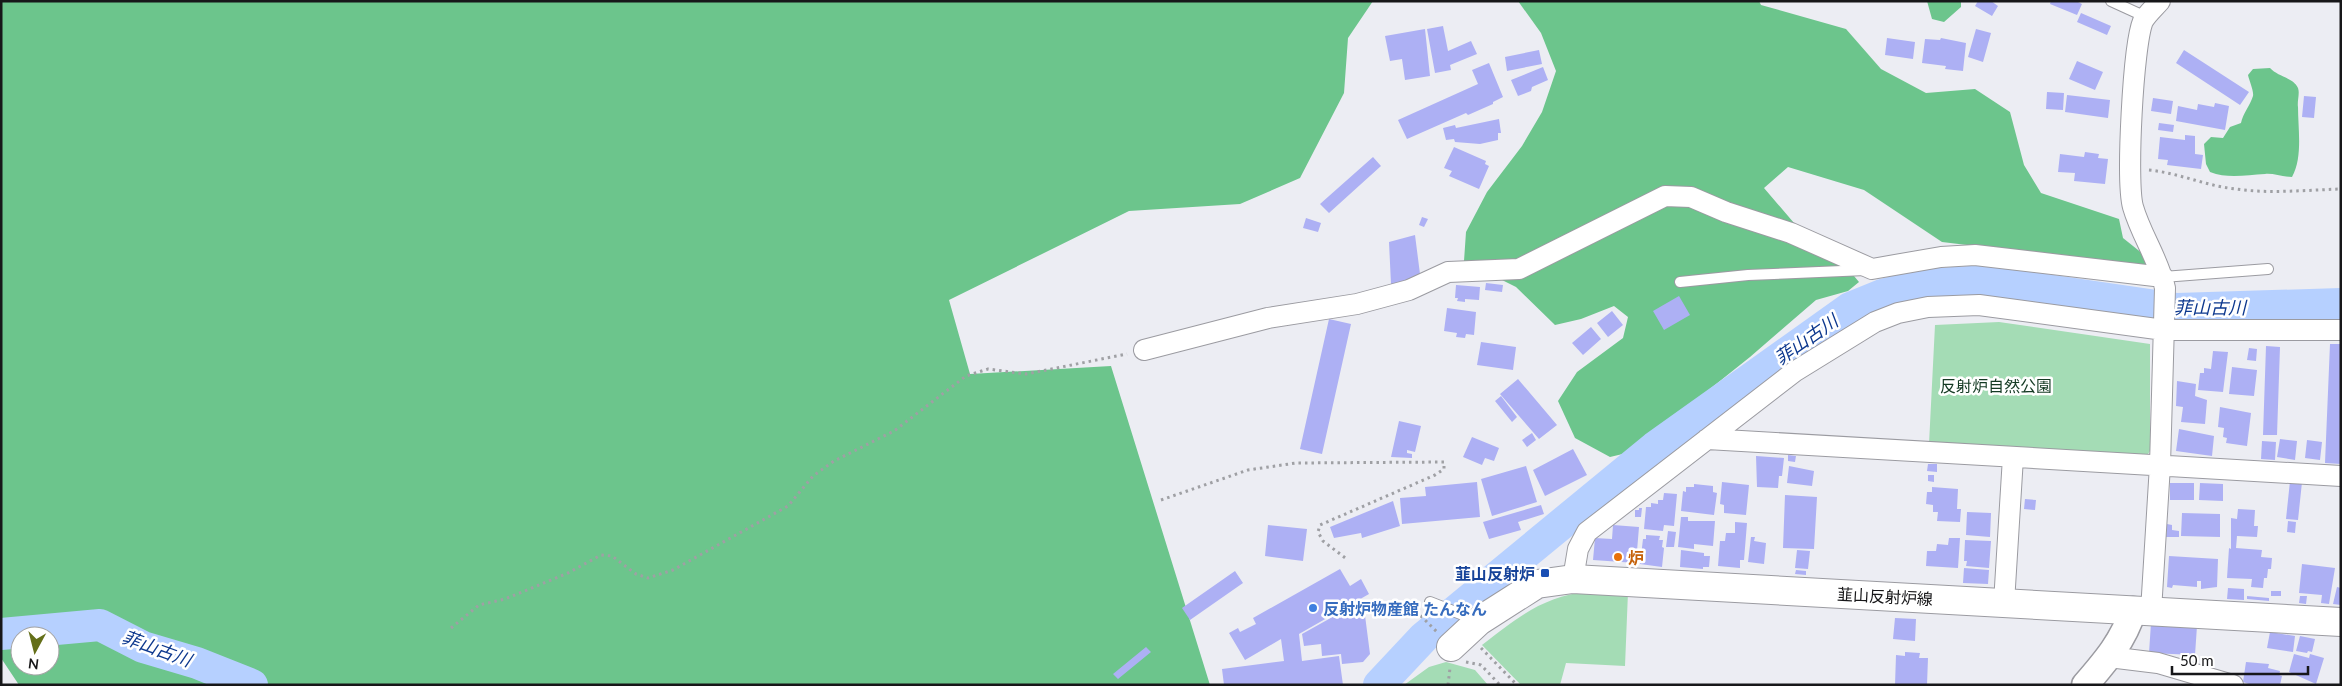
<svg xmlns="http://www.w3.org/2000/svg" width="2342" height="686" viewBox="0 0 2342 686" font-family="Lato,'Noto Sans JP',sans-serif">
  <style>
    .green { fill: #a4dcb5 }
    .forest { fill: #6cc58c; fill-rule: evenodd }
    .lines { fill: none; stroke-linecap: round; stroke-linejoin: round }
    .river { stroke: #b6d0ff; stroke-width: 32 }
    .building { fill: #adb0f4 }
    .service-casing { stroke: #9b9ba1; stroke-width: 12 }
    .minor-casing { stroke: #9b9ba1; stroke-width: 22 }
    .tertiary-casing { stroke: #9b9ba1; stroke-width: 29 }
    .secondary-casing { stroke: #9b9ba1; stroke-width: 30 }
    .path { stroke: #9fa0a4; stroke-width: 3; stroke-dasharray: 2.5 4; stroke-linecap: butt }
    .service { stroke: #fff; stroke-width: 10 }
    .minor { stroke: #fff; stroke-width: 20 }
    .tertiary { stroke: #fff; stroke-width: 26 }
    .secondary { stroke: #fff; stroke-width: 28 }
    .food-dot { fill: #e8710a; stroke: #fff; stroke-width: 2 }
    .transit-dot { fill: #1a4fb4; stroke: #fff; stroke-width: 2 }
    .shop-dot { fill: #3f7fe0; stroke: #fff; stroke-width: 2 }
    .labels { text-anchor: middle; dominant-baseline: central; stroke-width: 5; stroke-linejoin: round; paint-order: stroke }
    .park-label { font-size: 16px; fill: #143a23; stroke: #fff }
    .food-label { font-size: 16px; font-weight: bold; fill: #c56008; stroke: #fff; text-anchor: start }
    .transit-label { font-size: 16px; font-weight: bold; fill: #164399; stroke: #fff; text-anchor: end }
    .street-label { font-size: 16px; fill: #171719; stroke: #fff }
    .shop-label { font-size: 16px; font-weight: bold; fill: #366cbe; stroke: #fff; text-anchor: start }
    .water-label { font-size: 18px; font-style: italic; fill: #0d388e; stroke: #fff }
  </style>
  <rect width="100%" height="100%" fill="#ecedf3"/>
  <path class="green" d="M1999 322 2150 344V451L2146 457 1929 444 1935 325Z
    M1589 591 1628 592 1625 666 1566 663 1560 685H1521L1482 645C1518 617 1542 597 1589 591Z
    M1446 662 1475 670 1488 685H1404L1429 667Z"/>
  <path class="forest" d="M1 1H1373L1348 38 1344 93 1300 178 1240 204 1129 211 949 300 970 374 1111 366 1210 685H19L1 658ZM20 636H50V666H20Z
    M1518 1H1759L1761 5 1846 29 1881 69 1926 93 1975 89 2010 112 2024 165 2041 193 2119 219 2123 238 2143 254 2148 263 2143 266 1942 242 1864 190 1788 167 1764 188 1794 223 1838 257 1859 282 1848 291 1816 300 1750 357 1631 452 1610 457 1575 438 1558 401 1577 372 1623 338 1628 317 1614 306 1581 319 1555 325 1516 287 1464 261 1466 232 1487 192 1522 146 1542 112 1556 71 1541 33Z
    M1927 1H1961V7L1944 22 1932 19Z
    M2270 68C2278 77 2293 77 2298 88 2300 93 2297 102 2298 107 2298 129 2303 157 2292 177 2283 177 2273 173 2265 174 2246 175 2228 179 2210 172L2206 164 2204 144 2211 137 2223 138 2230 127 2241 123C2243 113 2250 106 2253 96 2254 91 2249 80 2248 75L2253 69Z"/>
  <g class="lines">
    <path class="river" d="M1 634 100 625 143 647 197 663 252 685
      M1379 685 1424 637 1655 447 1850 308 1882 295 1921 285 1985 281 2177 309 2341 304"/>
  </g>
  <path class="building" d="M1978 1H1991L1998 6 1992 16 1975 6Z
    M2051 1H2076L2082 4 2077 15 2050 4Z
    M2081 13 2111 26 2107 35 2077 22Z
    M1443 26 1448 51 1471 41 1477 54 1450 65 1451 70 1435 73 1427 29Z
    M1425 29 1430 76 1405 80 1402 59 1390 61 1385 36Z
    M1976 29 1991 33 1983 62 1968 57Z
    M1887 38 1915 42 1913 59 1885 55Z
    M1941 38 1966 43 1963 71 1945 69 1946 66 1922 63 1925 39 1940 40Z
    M1539 50 1542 64 1507 71 1505 57Z
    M2184 50 2249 92 2240 105 2176 63Z
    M2077 61 2103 72 2095 90 2069 79Z
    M1489 63 1503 97 1493 102V104L1468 115 1466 113 1407 139 1398 120 1478 84 1472 70Z
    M1543 67 1548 80 1532 87 1531 91 1518 96 1511 80Z
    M2047 92 2064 93 2063 110 2046 109Z
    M2067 95 2110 100 2108 118 2065 112Z
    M2304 96 2316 97 2314 118 2302 117Z
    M2153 98 2173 101 2171 114 2151 111Z
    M2215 103 2229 106 2225 130 2176 121 2178 106 2197 110 2198 104 2214 107Z
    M1499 119 1501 133H1498V140L1480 144 1455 142 1454 139 1446 140 1443 128 1455 125 1456 128Z
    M2159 123 2174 125 2173 132 2158 130Z
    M2185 135 2195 136V154L2203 155 2201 169 2167 165 2168 160 2158 159 2160 137 2185 140Z
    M1454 147 1486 161 1485 164 1489 166 1479 189 1449 176 1452 171 1444 168Z
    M2085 152 2099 154 2098 158 2108 159 2105 184 2074 181 2075 173 2058 172 2060 154 2084 157Z
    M1373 157 1381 166 1329 213 1320 204Z
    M1422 217 1428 219 1424 227 1419 225Z
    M1306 218 1321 223 1318 232 1303 228Z
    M1415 235 1420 274 1406 284H1391L1389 242Z
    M1486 283 1503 285 1502 292 1485 290Z
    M1456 285 1480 287 1479 300 1465 299V302L1457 301 1458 298H1455Z
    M1679 296 1690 315 1664 330 1653 311Z
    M1447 308 1476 312 1474 335 1466 334 1465 338 1456 337 1457 333 1444 331Z
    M1612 311 1623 325 1608 337 1597 323Z
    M1329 319 1351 324 1322 454 1300 449Z
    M1591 327 1601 339 1583 355 1572 343Z
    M1481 342 1516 347 1513 370 1477 365Z
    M2330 344H2341V464L2325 463Z
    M2266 346 2280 347 2277 435H2263Z
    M2249 348 2257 349 2256 361 2247 360Z
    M2213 351 2228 352 2223 392 2198 390 2200 373H2204V368L2211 369Z
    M2232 367 2257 370 2254 396 2229 394Z
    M1518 379 1557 425 1539 439 1500 394Z
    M2177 381 2196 384 2195 396 2207 400 2205 424 2181 422 2183 407 2176 406Z
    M1501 396 1517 417 1512 422 1495 401Z
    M2220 407 2251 413 2247 446 2226 443 2227 438 2223 437 2224 428 2218 427Z
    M1399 421 1421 426 1415 452 1407 450V453L1412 454V458L1391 457Z
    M2179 429 2214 436 2212 456 2176 451Z
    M1532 433 1536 440 1527 447 1522 440Z
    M1472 437 1499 448 1494 461 1485 458 1482 465 1463 457Z
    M2280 439 2297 441 2295 460 2277 457Z
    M2307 440 2322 442 2320 460 2305 458Z
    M2262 441 2276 442 2275 460 2261 459Z
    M1573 449 1587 475 1545 496 1533 470Z
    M1788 455 1796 456 1795 462 1788 461Z
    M1756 456 1784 458 1782 476H1779L1778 488 1757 487Z
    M1928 464H1937V472L1927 471Z
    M1526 466 1537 502 1492 516 1481 479Z
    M1789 466 1814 471 1812 486 1787 483Z
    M1928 475H1934V482L1928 481Z
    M2290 481 2302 482 2298 520 2286 519Z
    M1477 482 1480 517 1402 524 1400 498 1426 496 1425 487Z
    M1722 482 1749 485 1746 515 1724 513V505L1720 504Z
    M2170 483H2194V500H2170Z
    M2200 483 2223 484V501L2199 500Z
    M1694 484 1713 486V492L1717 493 1714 515 1681 511 1683 491 1686 492V487H1694Z
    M1932 487 1958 489 1957 509H1961L1960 522 1937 521 1938 512H1933V505L1926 504 1927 492H1932Z
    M1664 493 1677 494 1674 526 1664 525 1663 531 1644 529 1646 507H1651V503L1658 504V500H1663Z
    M1785 495 1817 497 1814 549 1783 548Z
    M2025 499 2036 500 2035 510 2024 509Z
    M1393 501 1400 526 1362 538 1361 533 1334 538 1330 527Z
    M1541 505 1544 514 1518 522 1521 530 1489 539 1483 522Z
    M1639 508H1642L1641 517H1635V510H1639Z
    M2238 509 2255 510 2254 526H2258L2257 537 2237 536 2236 548 2262 550 2261 557 2272 558 2271 569H2268L2267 578H2264L2263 588 2251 587 2252 579 2227 578 2229 548 2231 549V518L2237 519Z
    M1967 512 1991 513 1990 537 1966 535Z
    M2182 513 2220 514V537L2181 536Z
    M1681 517H1688V521H1715L1713 546 1694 544V549L1678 547Z
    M2288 521 2296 522 2295 533 2287 532Z
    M1735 522 1747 523 1744 560H1740V568L1718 566 1720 541H1725L1726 533H1735Z
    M2167 524 2172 525V530L2179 531V537H2166Z
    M1268 525 1307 529 1303 561 1265 556Z
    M1613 525 1639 527 1636 563 1593 560 1595 538 1612 539Z
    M1668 531 1676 532 1674 547H1666Z
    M1646 535 1660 536 1659 540H1663L1662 547 1664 548 1662 567 1640 564 1643 539H1646Z
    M1751 537H1755L1754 541 1766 543 1764 564 1748 562Z
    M1949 538H1960L1958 568 1926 566 1927 551H1936L1937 544 1948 545Z
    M1965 540 1991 541 1989 568 1966 566 1967 561H1964Z
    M1681 550 1704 553V556H1710L1709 567H1703V569L1680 567Z
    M1797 550 1810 551 1808 569 1795 568Z
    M2169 556 2218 559 2217 587 2201 589V581H2197V587L2173 585 2172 588 2167 587Z
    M2302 564 2335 568 2329 604 2321 603 2322 595 2299 593Z
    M1964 568 1989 570 1988 584 1963 583Z
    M1340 569 1350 586 1361 579 1369 594 1299 634 1302 661 1339 656 1343 685H1224L1222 669 1284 661 1281 639 1245 660 1229 633 1238 628 1240 632 1256 624 1253 618Z
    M1796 570 1806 571V575L1795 574Z
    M1235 571 1243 583 1190 620 1182 608Z
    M2337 587 2341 588V605L2333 604Z
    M2228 588 2244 589V600L2227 599Z
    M2271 591H2281V596H2271Z
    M2247 596 2269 598V601L2247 599Z
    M2300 596H2307L2306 604 2299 603Z
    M1363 600 1370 654 1363 662 1342 664 1341 654 1322 656 1321 644 1304 646 1302 634Z
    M1895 618 1916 619 1915 641 1893 639Z
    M2151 623 2197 626 2195 655 2149 653Z
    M2270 632 2295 636 2293 652 2267 648Z
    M2300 636 2315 639 2312 652 2308 651 2307 653 2296 651Z
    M1146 647 1151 652 1118 679 1113 674Z
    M1905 652 1920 653 1919 658H1928L1927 685H1895L1896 655 1905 656Z
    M2294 654 2309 658 2310 654 2324 658 2316 684 2289 672Z
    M2246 662 2269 664 2268 668 2280 671 2279 675 2282 676 2280 685H2252L2243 682Z"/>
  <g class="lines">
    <defs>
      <path id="service" d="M2111 1 2146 17
        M2163 277 2268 269
        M1680 282 1748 275 1866 270
        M1430 602 1476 620"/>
      <path id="minor" d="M1144 350 1268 318 1357 304 1409 290 1448 272 1519 269 1665 196 1691 197 1726 212 1791 233 1872 269 1941 257 1975 255 2163 277
        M1707 439 2341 476
        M1573 579 1578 549 1587 532 1794 372 1875 322 1898 313 1928 307 1979 305 2164 330H2341
        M2004 603 2013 457
        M2151 611 2160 465 2165 288C2159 260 2141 235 2133 207 2126 182 2133 45 2143 21 2147 14 2155 7 2160 1
        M2109 657 2158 663 2233 685"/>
      <path id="tertiary" d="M2085 685C2105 662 2124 640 2133 610"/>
      <path id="secondary" d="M1451 647 1479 621 1537 584 1573 579 2341 622"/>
    </defs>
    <use href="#service" class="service-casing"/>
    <use href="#minor" class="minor-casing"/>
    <use href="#tertiary" class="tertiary-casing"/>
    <use href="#secondary" class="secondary-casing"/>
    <path class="path" d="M2149 170C2179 173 2206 186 2236 189 2270 194 2306 190 2341 189
      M1161 500 1248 470 1296 463 1444 462V469L1435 475 1320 525 1318 532 1323 541 1348 560
      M1416 611 1437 632
      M451 628 479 605 505 599 568 573 601 555 612 556 636 574 648 578 673 570 788 506 813 476 834 461 894 431 966 376 988 369 1026 374 1127 354
      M1481 648 1517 685
      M1466 662 1481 665 1500 685
      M1448 685 1450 668"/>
    <use href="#service" class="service"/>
    <use href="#minor" class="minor"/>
    <use href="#tertiary" class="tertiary"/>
    <use href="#secondary" class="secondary"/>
  </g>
  <circle class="food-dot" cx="1618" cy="557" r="5"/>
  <rect class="transit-dot" x="1540" y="568" width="10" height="10" rx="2.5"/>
  <circle class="shop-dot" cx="1313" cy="608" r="5"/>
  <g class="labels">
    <g class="park-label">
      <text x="1996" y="385">反射炉自然公園</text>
    </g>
    <g class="food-label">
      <text x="1628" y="557">炉</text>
    </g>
    <g class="transit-label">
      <text x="1535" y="573">韮山反射炉</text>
    </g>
    <g class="street-label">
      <text transform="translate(1885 596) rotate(3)">韮山反射炉線</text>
    </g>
    <g class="shop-label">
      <text x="1323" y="608">反射炉物産館 たんなん</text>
    </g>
    <g class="water-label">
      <text x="2210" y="307">菲山古川</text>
      <text transform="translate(1806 339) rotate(-35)">菲山古川</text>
      <text transform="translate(157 648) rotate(20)">菲山古川</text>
    </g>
  </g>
  <rect width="2342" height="686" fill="none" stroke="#171719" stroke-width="5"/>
  <g transform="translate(35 651) rotate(187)"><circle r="24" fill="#ffffff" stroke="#a2a2a3"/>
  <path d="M0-4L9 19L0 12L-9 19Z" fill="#646f19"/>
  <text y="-8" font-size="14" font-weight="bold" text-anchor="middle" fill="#171719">N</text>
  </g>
  <path d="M2172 666v8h136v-8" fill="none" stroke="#171719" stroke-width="2.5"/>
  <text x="2180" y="666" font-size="15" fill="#171719" stroke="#ffffff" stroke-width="4" paint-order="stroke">50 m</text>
</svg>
